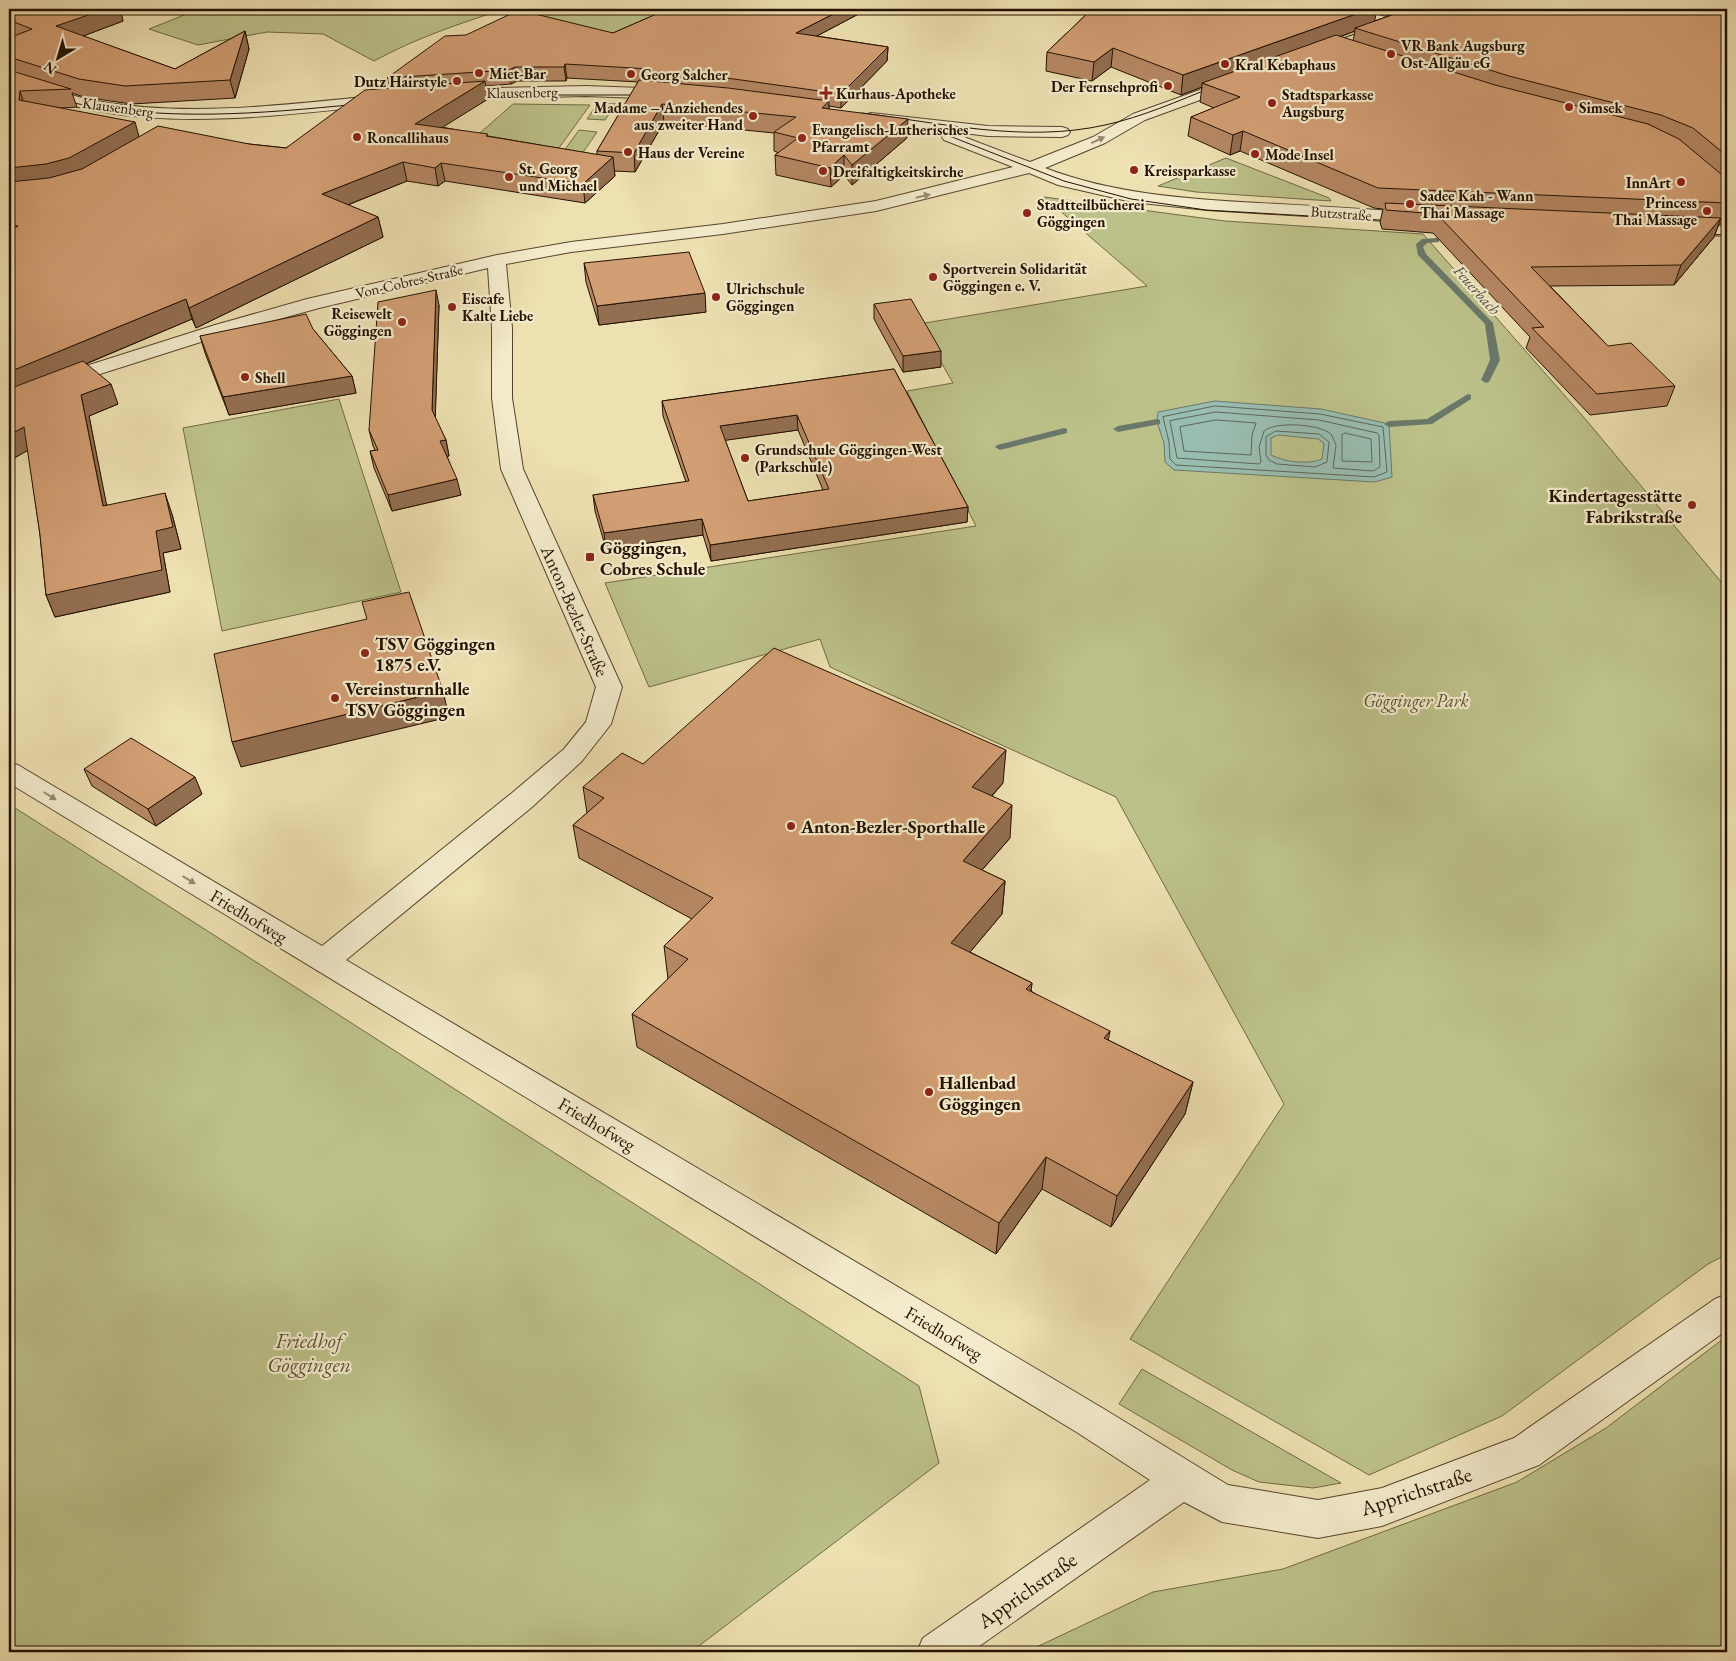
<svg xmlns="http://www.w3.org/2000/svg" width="1736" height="1661" viewBox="0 0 1736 1661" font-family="'EB Garamond',serif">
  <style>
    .green { fill: #bcc189; stroke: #706944 }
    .water { fill: #99bdb0; stroke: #6a786a; fill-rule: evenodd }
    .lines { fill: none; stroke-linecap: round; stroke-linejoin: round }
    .shore { stroke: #5e6758; stroke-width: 1 }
    .stream { fill: #6a786a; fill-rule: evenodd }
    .minor-casing { stroke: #56452c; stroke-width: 2 }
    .minor { fill: #f3ebcc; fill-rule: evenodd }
    .tram { stroke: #241100; stroke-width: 1 }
    .wall { fill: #b58864; stroke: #241100; fill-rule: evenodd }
    .shaded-wall { fill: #936f51; stroke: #241100 }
    .building { fill: #d29e74; stroke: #241100; fill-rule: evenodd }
    .oneway { fill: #968970 }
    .poi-dot { fill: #8f2418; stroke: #f3ebcc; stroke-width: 2 }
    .labels { text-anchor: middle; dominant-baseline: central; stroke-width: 4.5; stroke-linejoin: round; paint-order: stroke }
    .far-poi-label { font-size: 15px; font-weight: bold; fill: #241100; stroke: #f3ebcc; text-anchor: start }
    .far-street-label { font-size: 15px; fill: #241100; stroke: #f3ebcc }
    .far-water-label { font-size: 16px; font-style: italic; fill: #4d4d3e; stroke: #f3ebcc }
    .poi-label { font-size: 18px; font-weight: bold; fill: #241100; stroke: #f3ebcc; text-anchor: start }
    .street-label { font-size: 18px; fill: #241100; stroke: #f3ebcc }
    .park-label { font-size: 18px; font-style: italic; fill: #594f30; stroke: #f3ebcc }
    .near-park-label { font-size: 21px; font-style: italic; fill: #594f30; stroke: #f3ebcc }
    .near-street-label { font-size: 21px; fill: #241100; stroke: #f3ebcc }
  </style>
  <rect width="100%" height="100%" fill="#ede0b1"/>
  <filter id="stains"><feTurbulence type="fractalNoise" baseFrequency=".004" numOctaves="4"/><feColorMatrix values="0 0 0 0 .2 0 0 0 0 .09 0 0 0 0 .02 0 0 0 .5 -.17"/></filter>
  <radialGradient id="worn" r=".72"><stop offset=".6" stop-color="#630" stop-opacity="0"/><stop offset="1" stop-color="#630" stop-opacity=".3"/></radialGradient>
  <path class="green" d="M199 9H504C459 24 416 38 374 61L323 34 267 32 198 45 149 29Z
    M509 9H694L605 50 499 12Z
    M598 103 616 104 605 120 587 119Z
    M513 104 590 105 556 152 472 140Z
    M579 130 597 132 577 161 558 159Z
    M1226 158 1329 198 1331 201 1196 192 1158 186Z
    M1044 197 1225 221 1423 234 1587 421 1727 589V1254L1708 1264 1502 1416 1369 1475 1130 1339 1284 1104 1116 797 830 667 820 639 649 687 605 583 976 526 907 391 953 383 919 324 1147 286Z
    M339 399 401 592 222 631 183 428Z
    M9 804 919 1386 939 1463 691 1652H9Z
    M1727 1336V1646L1696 1652H1026L1153 1592 1283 1569 1517 1482 1606 1428Z
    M1142 1369 1341 1483 1313 1488 1259 1482 1232 1470 1119 1404Z"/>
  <path class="water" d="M1215 401 1321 409 1389 424 1392 477 1375 482 1174 470 1165 462 1164 443 1157 422 1158 412ZM1278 435 1318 439 1324 443 1322 459C1309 465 1284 462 1271 455V438Z"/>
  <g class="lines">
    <path class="shore" d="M1215 406 1320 414 1383 427 1387 472 1374 477 1176 465 1170 459 1169 442 1163 417Z
      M1216 412 1319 420 1377 433 1379 435 1380 467 1373 471 1333 468 1336 445 1331 434C1319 424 1276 421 1264 431L1259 447 1261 462 1259 464 1177 458 1170 421Z
      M1216 420 1256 423 1252 435 1251 455 1184 451 1180 427Z
      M1276 431 1319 434 1329 442 1327 462 1315 467 1277 464 1269 460 1266 455V437Z
      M1345 433 1371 439 1372 462 1342 461V435Z"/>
    <path class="stream" d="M1436 238H1439V242L1427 243 1423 247 1426 254 1493 323 1500 360 1489 382 1486 383 1481 380 1490 360 1485 324 1418 255 1416 244 1422 239Z
      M1468 394 1471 395V399L1432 424 1389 427 1384 424 1389 421 1427 419Z
      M1157 419 1160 420V424L1118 432 1113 429 1118 426Z
      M1064 428 1067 429V433L1000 450 995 447 997 445Z"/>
    <defs>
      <path id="minor" d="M1332 9H1355L1401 21 1403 24 1401 27 1396 28 1334 12Z
        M9 74C39 82 66 96 96 101 191 118 289 104 384 95L390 97 392 100 390 103 384 105C289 114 191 128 96 111 66 105 37 95 9 84Z
        M1236 77 1241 79 1244 82 1241 85 1145 120 1105 143 1045 168C1113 194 1186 199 1259 203 1312 206 1366 209 1419 213L1425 214 1428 218 1425 222 1419 223 1207 210 1132 202 1058 185 1029 173 876 211 723 234 571 252 506 264 512 328V398L523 469 622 687 611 724 582 761 532 807 346 960 1104 1409 1228 1485 1318 1500 1382 1488 1514 1438 1715 1299 1727 1294V1330L1539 1465 1526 1470 1382 1526 1318 1538 1222 1522 1184 1502 971 1652H917L923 1638 1150 1480 1078 1433 9 783V762L18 765 322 946 512 793 564 749 586 722 596 687 501 469 492 398V328L488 268 319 308 229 333 100 374 9 411V398L86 366 215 325 307 299 497 255 571 242 723 224 876 201 1013 167 944 140 942 137 944 134H956L1030 162 1093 137 1133 114Z
        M586 86 669 89 675 91 677 94 675 97 669 99 586 96 450 99 444 97 442 94 444 91 450 89Z
        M871 113 988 126 1062 127 1068 129 1070 132 1068 135 1062 137 988 136 865 121 863 118 865 115Z
        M1679 224 1727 226V236L1673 233 1670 229 1673 225Z"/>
    </defs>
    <use href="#minor" class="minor-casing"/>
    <use href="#minor" class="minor"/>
    <path class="tram" d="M1330 43 1368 29
      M473 95H646
      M63 101C166 122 256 114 359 104
      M862 113C941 123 1025 143 1105 125 1142 117 1178 101 1213 87
      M894 124 952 137 1064 181 1131 199 1206 210 1396 221
      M1700 234 1727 235"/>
  </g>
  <path class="wall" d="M9 9H143L121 13 123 21 83 36 175 69 245 31 249 49 235 98 131 104 84 97 72 93 77 107 61 108 139 137 249 144 286 148 390 88 387 78 613 33 668 9H868L817 36 888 47 887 61 841 108 829 106V109L907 138 852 185 844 175 831 187 776 175 775 155 779 153 774 151V133L664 122 635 172 614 171 615 176 585 203 445 181 438 186 407 181 348 205 378 217 383 237 196 328 192 319 86 364 118 404 89 416 106 505 172 514 181 549 163 553 170 592 55 617 46 595 40 535 28 450 9 461V38L13 36 9 34ZM567 78 638 82 597 151V155L488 136 442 127 488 99 486 86 511 84 517 81H566Z
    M1092 9H1727V222L1725 224H1719L1714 237 1674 285 1550 286 1608 346 1675 386 1667 406 1590 415 1526 348 1530 337 1433 233 1382 229 1380 222 1383 209 1374 208 1240 151 1230 155 1188 136 1191 117 1214 108 1200 102 1202 87 1181 95 1111 67 1092 81 1046 71 1047 52ZM1376 12 1389 16 1374 21ZM1355 31 1353 41 1340 37Z
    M584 263 706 312 599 325 586 282Z
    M874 304 941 367 903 372 874 319Z
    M439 305 435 418 446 440 449 456H447L461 495 392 511 374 468 370 451 375 450 373 446 369 430Z
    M313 329 352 376 356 393 229 415 205 353 200 336Z
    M894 369 968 507 967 522 711 561 703 535 606 549 595 511 593 495 686 482 663 416 662 401ZM798 430 823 490 748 501 725 440Z
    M643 764 1003 783 992 796 1010 838 982 870 1005 881 1002 914 970 952 1032 983 1031 991 1108 1040 1193 1082 1185 1114 1111 1227 1042 1189 996 1254 637 1047 632 1014 668 979 664 946 692 919 579 858 573 825 587 813 583 787Z
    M84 769 202 794 156 826 92 786Z"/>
  <path class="shaded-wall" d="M100 9H143L121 13 123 21 62 44 56 26Z
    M843 9H868L796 47V33Z
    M1370 9H1377L1374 24 1355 28V31L1208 85 1202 83V87L1181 95 1183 75Z
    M1396 9H1417L1394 17Z
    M245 31 249 49 235 98 230 80Z
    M888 47 887 61 841 108V94Z
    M1113 48 1111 67 1092 81 1094 62Z
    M565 64 567 78 566 81 564 67Z
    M515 67 517 81 511 84 509 70Z
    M485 81 488 99 419 142 415 124Z
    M20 91 26 110 19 100Z
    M829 101V120L822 108Z
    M662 104 664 122 635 172 634 153Z
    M908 119 907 138 852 185V165Z
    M135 122 140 140 75 176 9 188V168Z
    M1243 131 1240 151 1230 155 1233 135Z
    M844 155V175L831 187 830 168Z
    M613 157 615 176 585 203 583 184Z
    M403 162 407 181 327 213 322 194Z
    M441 163 445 181 438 186 435 168Z
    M378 217 383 237 196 328 189 308Z
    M1721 218 1714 237 1674 285 1681 265Z
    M436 290 439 305 435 426 432 410Z
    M705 293 706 312 599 325 597 306Z
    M186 299 192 319 9 396V372Z
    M941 351V367L903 372V356Z
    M352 376 356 393 229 415 223 397Z
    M111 384 118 404 89 416 111 527 103 506 81 395Z
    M797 415 798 430 721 441 720 426Z
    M24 427 32 448 9 461V435Z
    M446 440 449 456 443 457 440 441Z
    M457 479 461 495 392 511 388 495Z
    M165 493 172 514 181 549 163 553 170 592 55 617 46 595 156 531Z
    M968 507 967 522 711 561 710 545Z
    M702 519 703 535 606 549 604 533Z
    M443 691 449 717 241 767 232 742Z
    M1006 750 1003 783 970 820 972 787Z
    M195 777 202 794 156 826 148 809Z
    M1012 805 1010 838 961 894 963 861Z
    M1005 881 1002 914 950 976 951 943Z
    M1032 983 1028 1015 1026 989Z
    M1110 1031 1104 1063V1038Z
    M1193 1082 1185 1114 1111 1227 1117 1196Z
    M1046 1157 1042 1189 996 1254 999 1223Z"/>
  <path class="building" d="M9 9H106L56 26 175 69 245 31 230 80 125 86 79 79 9 57V38L32 29 9 20Z
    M668 9H843L796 33 888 47 841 94 734 79 648 71 650 69 565 64 564 67H515L509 70 387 78 445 36 466 35 519 10 613 33Z
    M1092 9H1370L1183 75 1113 48 1094 62 1047 52Z
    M1409 9H1727V156L1693 128 1661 115 1509 76 1355 28Z
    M1336 35 1495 85 1648 124 1679 139 1727 179V203L1378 188 1243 131 1233 135 1191 117 1240 97 1202 83Z
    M9 70 71 89 20 91 19 100 135 122 69 158 46 164 9 168Z
    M639 80 728 88 829 101 822 108 908 119 852 165 844 155 830 168 775 155 798 138 774 132 796 117 662 104 634 153 597 151Z
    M485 81 415 124 488 134 486 136 613 157 583 184 441 163 435 168 403 162 322 194 378 217 189 308 186 299 9 372V232L18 226 9 224V182L49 178 82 169 158 126 249 144 286 148 365 90Z
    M1385 203 1721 218 1681 265 1531 267 1608 346 1631 343 1675 386 1597 394 1532 328 1544 327 1437 214 1386 210Z
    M689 252 705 293 597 306 584 263Z
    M436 290 432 410 446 440 440 441 457 479 388 495 370 451 378 450 369 430 378 302Z
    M911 299 941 351 903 356 874 304Z
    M306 314 313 329 352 376 223 397 200 336Z
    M83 361 111 384 81 395 103 506 165 493 173 527 156 531 162 570 46 595 40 535 24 427 9 435V389Z
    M894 369 968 507 710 545 702 519 604 533 593 495 689 481 662 401ZM797 415 829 489 748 501 720 426Z
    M409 592 443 691 232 742 214 654 367 619 362 602Z
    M774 648 1006 750 972 787 1012 805 963 861 1005 881 951 943 1032 983 1026 989 1110 1031 1104 1038 1193 1082 1117 1196 1046 1157 999 1223 632 1014 688 959 664 946 713 898 573 825 604 798 583 787 622 753 643 764Z
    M131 738 195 777 148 809 84 769Z"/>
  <defs><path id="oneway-solid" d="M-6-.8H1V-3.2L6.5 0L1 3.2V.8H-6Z" transform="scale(1.25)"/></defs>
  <g class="oneway">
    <use href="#oneway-solid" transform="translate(1098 140) rotate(-25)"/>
    <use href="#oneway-solid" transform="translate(923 196) rotate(-13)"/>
    <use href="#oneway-solid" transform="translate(50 796) rotate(32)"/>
    <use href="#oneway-solid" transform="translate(189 880) rotate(31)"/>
  </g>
  <g class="poi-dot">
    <circle cx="1391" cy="54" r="5"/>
    <circle cx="1225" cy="64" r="5"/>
    <circle cx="479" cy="73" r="5"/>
    <circle cx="631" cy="74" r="5"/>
    <circle cx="457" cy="81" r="5"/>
    <circle cx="1168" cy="86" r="5"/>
    <path d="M823.5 85.5h5v5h5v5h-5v5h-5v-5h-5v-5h5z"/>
    <circle cx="1272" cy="103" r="5"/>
    <circle cx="1569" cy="107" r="5"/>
    <circle cx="753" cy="116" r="5"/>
    <circle cx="357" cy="137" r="5"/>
    <circle cx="802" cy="138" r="5"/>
    <circle cx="628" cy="152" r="5"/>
    <circle cx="1255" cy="154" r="5"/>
    <circle cx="1134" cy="170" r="5"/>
    <circle cx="823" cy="171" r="5"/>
    <circle cx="509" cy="177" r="5"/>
    <circle cx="1681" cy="182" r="5"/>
    <circle cx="1410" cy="204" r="5"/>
    <circle cx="1707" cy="211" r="5"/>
    <circle cx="1027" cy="213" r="5"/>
    <circle cx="933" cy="277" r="5"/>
    <circle cx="716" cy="297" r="5"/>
    <circle cx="452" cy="307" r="5"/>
    <circle cx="402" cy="322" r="5"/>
    <circle cx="245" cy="377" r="5"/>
    <circle cx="745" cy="458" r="5"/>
    <circle cx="1692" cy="505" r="5"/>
    <rect x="585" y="552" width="10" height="10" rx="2.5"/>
    <circle cx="365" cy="653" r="5"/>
    <circle cx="335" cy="698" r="5"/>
    <circle cx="791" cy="826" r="5"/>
    <circle cx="929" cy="1092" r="5"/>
  </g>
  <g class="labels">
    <g class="far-poi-label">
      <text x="1401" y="45">VR Bank Augsburg<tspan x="1401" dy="17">Ost-Allgäu eG</tspan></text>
      <text x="1235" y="64">Kral Kebaphaus</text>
      <text x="489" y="73">Miet-Bar</text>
      <text x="641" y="74">Georg Salcher</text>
      <text x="447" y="81" text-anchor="end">Dutz Hairstyle</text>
      <text x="1158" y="86" text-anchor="end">Der Fernsehprofi</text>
      <text x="836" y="93">Kurhaus-Apotheke</text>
      <text x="1282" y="94">Stadtsparkasse<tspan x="1282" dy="17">Augsburg</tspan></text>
      <text x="743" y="107" text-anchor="end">Madame – Anziehendes<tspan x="743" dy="17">aus zweiter Hand</tspan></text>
      <text x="1579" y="107">Simsek</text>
      <text x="812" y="129">Evangelisch-Lutherisches<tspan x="812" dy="17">Pfarramt</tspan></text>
      <text x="367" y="137">Roncallihaus</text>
      <text x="638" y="152">Haus der Vereine</text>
      <text x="1265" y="154">Mode Insel</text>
      <text x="519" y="168">St. Georg<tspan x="519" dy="17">und Michael</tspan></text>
      <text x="1144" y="170">Kreissparkasse</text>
      <text x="833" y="171">Dreifaltigkeitskirche</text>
      <text x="1671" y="182" text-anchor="end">InnArt</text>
      <text x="1420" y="195">Sadee Kah - Wann<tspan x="1420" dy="17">Thai Massage</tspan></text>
      <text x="1697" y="202" text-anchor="end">Princess<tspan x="1697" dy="17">Thai Massage</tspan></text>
      <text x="1037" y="204">Stadtteilbücherei<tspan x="1037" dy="17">Göggingen</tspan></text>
      <text x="943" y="268">Sportverein Solidarität<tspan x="943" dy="17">Göggingen e. V.</tspan></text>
      <text x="726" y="288">Ulrichschule<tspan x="726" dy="17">Göggingen</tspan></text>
      <text x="462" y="298">Eiscafe<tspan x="462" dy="17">Kalte Liebe</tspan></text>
      <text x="392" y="313" text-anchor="end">Reisewelt<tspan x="392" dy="17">Göggingen</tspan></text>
      <text x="255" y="377">Shell</text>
      <text x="755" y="449">Grundschule Göggingen-West<tspan x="755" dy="17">(Parkschule)</tspan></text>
    </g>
    <g class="far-street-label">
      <text transform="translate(522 92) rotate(-1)">Klausenberg</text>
      <text transform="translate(118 107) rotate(8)">Klausenberg</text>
      <text transform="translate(1341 213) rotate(4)">Butzstraße</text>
      <text transform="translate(409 281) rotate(-13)">Von-Cobres-Straße</text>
    </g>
    <g class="far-water-label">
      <text transform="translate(1477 290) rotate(48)">Feuerbach</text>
    </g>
    <g class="poi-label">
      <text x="1682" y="495" text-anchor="end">Kindertagesstätte<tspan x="1682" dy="21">Fabrikstraße</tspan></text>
      <text x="600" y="547">Göggingen,<tspan x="600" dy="21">Cobres Schule</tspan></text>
      <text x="375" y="643">TSV Göggingen<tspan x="375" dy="21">1875 e.V.</tspan></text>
      <text x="345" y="688">Vereinsturnhalle<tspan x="345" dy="21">TSV Göggingen</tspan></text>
      <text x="801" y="826">Anton-Bezler-Sporthalle</text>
      <text x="939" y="1082">Hallenbad<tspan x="939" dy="21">Göggingen</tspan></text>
    </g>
    <g class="street-label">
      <text transform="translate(575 611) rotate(66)">Anton-Bezler-Straße</text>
      <text transform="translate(249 916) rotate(31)">Friedhofweg</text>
      <text transform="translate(597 1124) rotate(31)">Friedhofweg</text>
      <text transform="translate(944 1333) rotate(31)">Friedhofweg</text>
    </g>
    <g class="park-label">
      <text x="1416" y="700">Gögginger Park</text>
    </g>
    <g class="near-park-label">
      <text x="309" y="1340">Friedhof<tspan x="309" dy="24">Göggingen</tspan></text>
    </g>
    <g class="near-street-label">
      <text transform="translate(1416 1491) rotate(-18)">Apprichstraße</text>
      <text transform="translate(1027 1590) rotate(-35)">Apprichstraße</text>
    </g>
  </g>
  <rect width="1736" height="1661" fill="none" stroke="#ede0b1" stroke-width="30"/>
  <rect x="10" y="10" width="1716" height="1641" fill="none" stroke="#241100" stroke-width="2.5"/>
  <rect x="15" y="15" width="1706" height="1631" fill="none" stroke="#241100"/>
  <g transform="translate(58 58) rotate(218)" stroke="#f3ebcc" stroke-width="4" paint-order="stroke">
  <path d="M0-4L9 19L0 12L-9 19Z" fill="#241100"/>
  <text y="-8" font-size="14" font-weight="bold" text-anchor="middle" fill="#241100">N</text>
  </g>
  <rect width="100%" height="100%" filter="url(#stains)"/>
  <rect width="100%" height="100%" fill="url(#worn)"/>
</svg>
